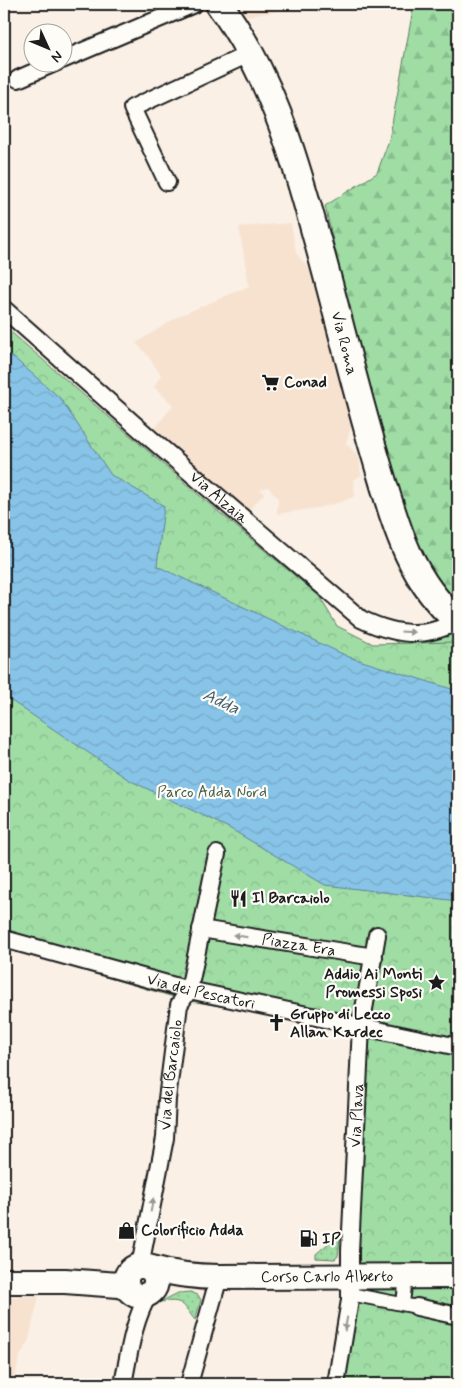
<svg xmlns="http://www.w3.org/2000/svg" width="462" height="1388" viewBox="0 0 462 1388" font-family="Mynerve,sans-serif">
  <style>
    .built { fill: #f7e2d0 }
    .grass { fill: url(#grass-dots); stroke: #5e7c60 }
    .forest { fill: url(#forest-firs); stroke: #5e7c60 }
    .park { fill: url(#park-crowns); stroke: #5e7c60 }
    .water { fill: url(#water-waves); stroke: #5d8196 }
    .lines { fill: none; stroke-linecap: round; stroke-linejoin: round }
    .pedestrian-casing { stroke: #1c1c1c; stroke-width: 16 }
    .minor-casing { stroke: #1c1c1c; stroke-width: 20 }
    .secondary-casing { stroke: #1c1c1c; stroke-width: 28 }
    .primary-casing { stroke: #1c1c1c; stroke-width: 30 }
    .pedestrian { stroke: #fdfcf7; stroke-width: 12 }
    .minor { stroke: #fdfcf7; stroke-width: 16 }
    .secondary { stroke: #fdfcf7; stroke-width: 24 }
    .primary { stroke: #fdfcf7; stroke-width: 26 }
    .oneway { fill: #989794 }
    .labels { text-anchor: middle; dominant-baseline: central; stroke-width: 4.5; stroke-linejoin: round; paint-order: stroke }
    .street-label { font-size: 16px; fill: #1c1c1c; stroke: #fdfcf7 }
    .poi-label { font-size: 16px; font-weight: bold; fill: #1c1c1c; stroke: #fdfcf7; text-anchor: start }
    .park-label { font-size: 16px; fill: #4a604c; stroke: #fdfcf7 }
    .water-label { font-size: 18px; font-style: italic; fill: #475f6e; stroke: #fdfcf7 }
  </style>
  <defs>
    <pattern id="grass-dots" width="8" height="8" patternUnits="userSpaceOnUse" patternTransform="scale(1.25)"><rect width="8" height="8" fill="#9fdda5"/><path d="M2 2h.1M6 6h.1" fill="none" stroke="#88bd8d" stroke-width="1.8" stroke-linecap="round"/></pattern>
    <pattern id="forest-firs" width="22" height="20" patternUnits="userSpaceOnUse" patternTransform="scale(1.25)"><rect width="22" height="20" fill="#9fdda5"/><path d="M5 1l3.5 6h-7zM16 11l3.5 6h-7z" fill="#88bd8d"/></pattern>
    <pattern id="park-crowns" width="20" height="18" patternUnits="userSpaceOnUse" patternTransform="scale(1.25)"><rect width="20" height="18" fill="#9fdda5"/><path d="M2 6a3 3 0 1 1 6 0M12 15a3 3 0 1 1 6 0" fill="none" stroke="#88bd8d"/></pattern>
    <pattern id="water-waves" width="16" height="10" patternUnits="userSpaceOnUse" patternTransform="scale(1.25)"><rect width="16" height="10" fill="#88c4e8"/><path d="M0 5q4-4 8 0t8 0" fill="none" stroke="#75a8c6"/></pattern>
  </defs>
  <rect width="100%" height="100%" fill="#faf0e5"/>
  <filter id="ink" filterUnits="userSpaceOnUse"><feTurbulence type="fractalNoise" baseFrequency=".02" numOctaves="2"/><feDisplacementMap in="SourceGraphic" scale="10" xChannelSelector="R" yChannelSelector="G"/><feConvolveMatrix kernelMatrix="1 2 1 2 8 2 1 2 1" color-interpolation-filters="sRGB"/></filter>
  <g filter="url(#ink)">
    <path class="built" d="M237 4H298L280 11 247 16Z
      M291 223 296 253 310 270 352 424 346 443 359 457 361 475 354 480 355 496 341 502 317 508 277 514 278 498 268 487 261 489 264 494 247 512 150 435 173 405 154 387 161 375 145 352 136 343 179 316 249 286 239 227Z
      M39 1296 28 1343 20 1356 13 1384H4V1297Z"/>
    <path class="grass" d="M453 632 458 636V668L403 646 387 635Z
      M336 1237 340 1238 338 1256 335 1259 316 1258V1254Z
      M190 1292 198 1295 201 1300 195 1320C182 1304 184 1299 160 1302L178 1293Z"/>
    <path class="forest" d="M414 4H458V604C421 565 410 527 395 476 386 448 378 420 371 392 355 330 339 269 325 206L377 173 389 140Z"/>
    <path class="park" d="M4 326 207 502 319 596 337 626 373 644 455 642 458 643V1384H331L354 1250 358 1029 184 1000 4 947Z"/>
    <path class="water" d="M4 352 14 358 60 398 111 475 164 506 157 566 349 657 458 691V901L325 885 229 828 129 780 4 696Z"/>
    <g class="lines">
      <defs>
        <path id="pedestrian" d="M350 1294 417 1307
          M403 1304 406 1276"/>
        <g id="minor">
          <path d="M62 60 194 4"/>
          <path d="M18 79 57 62"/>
          <path d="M167 182 132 108 251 53"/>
          <path id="s1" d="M4 309 151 439 361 619C382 629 408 637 432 631 441 629 450 625 458 621"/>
          <path id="s2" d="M201 929 374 957"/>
          <path id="s3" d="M4 939 189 990 458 1047"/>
          <path id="s4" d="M148 1267 141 1261 165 1138 167 1099 179 1005 189 990 217 854"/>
          <path d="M417 1307 458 1316"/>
          <path d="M123 1384C129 1354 133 1321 149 1294"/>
          <path d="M189 1384 219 1277"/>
          <path id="s5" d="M336 1384 350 1300V1251L361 1026 377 935"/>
        </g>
        <g id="secondary">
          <circle cx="141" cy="1281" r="15"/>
          <path id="s6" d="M148 1267C172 1274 195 1277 219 1277L458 1276"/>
          <path d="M4 1281H65L119 1285 127 1288"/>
        </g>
        <g id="primary">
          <path id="s7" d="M219 4C269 71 293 152 315 232 336 306 353 381 375 455 393 515 407 579 458 621"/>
        </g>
      </defs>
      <use href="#pedestrian" class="pedestrian-casing"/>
      <use href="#minor" class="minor-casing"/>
      <use href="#secondary" class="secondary-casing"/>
      <use href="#primary" class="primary-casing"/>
      <use href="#pedestrian" class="pedestrian"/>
      <use href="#minor" class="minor"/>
      <use href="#secondary" class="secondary"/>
      <use href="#primary" class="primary"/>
    </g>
    <defs><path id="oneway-solid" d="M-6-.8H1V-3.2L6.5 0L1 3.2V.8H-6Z" transform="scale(1.25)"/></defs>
    <g class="oneway">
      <use href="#oneway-solid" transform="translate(408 632) rotate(4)"/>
      <use href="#oneway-solid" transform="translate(240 936) rotate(-171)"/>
      <use href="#oneway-solid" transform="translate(152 1205) rotate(-79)"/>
      <use href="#oneway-solid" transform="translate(346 1324) rotate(100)"/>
    </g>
  </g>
  <defs>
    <symbol id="supermarket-bare" viewBox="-9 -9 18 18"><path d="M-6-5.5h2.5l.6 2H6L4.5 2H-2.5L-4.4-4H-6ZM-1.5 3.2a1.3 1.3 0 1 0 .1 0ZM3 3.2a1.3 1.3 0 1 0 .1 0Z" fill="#1c1c1c" stroke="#fdfcf7" stroke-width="2.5" paint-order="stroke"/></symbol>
    <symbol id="restaurant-bare" viewBox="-9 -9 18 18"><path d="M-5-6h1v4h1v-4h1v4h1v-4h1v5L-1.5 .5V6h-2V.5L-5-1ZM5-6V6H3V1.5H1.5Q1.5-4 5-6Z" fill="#1c1c1c" stroke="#fdfcf7" stroke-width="2.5" paint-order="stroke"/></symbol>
    <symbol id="sight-bare" viewBox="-9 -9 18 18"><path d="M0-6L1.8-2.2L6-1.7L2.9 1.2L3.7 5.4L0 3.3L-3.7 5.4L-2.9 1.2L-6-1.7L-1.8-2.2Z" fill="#1c1c1c" stroke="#fdfcf7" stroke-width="2.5" paint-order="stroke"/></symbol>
    <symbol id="church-bare" viewBox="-9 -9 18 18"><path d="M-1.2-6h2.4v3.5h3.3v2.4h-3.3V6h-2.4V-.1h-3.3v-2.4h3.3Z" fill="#1c1c1c" stroke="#fdfcf7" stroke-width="2.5" paint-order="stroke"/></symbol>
    <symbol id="shop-bare" viewBox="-9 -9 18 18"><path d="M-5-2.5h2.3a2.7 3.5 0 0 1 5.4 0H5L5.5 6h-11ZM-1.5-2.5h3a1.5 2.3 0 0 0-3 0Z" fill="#1c1c1c" stroke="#fdfcf7" stroke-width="2.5" paint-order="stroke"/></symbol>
    <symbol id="fuel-bare" viewBox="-9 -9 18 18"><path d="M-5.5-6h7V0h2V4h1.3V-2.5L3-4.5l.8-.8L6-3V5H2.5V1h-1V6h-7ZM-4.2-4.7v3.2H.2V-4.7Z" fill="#1c1c1c" stroke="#fdfcf7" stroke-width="2.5" paint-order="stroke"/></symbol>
  </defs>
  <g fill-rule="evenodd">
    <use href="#supermarket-bare" x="258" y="370" width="25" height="25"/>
    <use href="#restaurant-bare" x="226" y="886" width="25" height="25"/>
    <use href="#sight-bare" x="424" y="970" width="25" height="25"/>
    <use href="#church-bare" x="264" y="1010" width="25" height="25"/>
    <use href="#shop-bare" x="114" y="1218" width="25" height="25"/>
    <use href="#fuel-bare" x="296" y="1226" width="25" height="25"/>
  </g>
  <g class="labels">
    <g class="street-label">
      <text stroke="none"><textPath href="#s7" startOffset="364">Via Roma</textPath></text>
      <text stroke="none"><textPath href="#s1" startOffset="286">Via Alzaia</textPath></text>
      <text stroke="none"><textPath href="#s2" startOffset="99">Piazza Era</textPath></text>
      <text stroke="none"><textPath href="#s3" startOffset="204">Via dei Pescatori</textPath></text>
      <text stroke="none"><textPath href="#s4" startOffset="198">Via del Barcaiolo</textPath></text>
      <text stroke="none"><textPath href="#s5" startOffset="270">Via Plava</textPath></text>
      <text stroke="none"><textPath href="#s6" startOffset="180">Corso Carlo Alberto</textPath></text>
    </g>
    <g class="poi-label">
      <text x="284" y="382">Conad</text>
      <text x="252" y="898">Il Barcaiolo</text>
      <text x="422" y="974" text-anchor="end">Addio Ai Monti<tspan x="422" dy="18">Promessi Sposi</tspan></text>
      <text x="290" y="1014">Gruppo di Lecco<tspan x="290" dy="18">Allan Kardec</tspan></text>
      <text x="141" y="1230">Colorificio Adda</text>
      <text x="322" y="1239">IP</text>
    </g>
    <g class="park-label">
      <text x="212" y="792">Parco Adda Nord</text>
    </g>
    <g class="water-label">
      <text transform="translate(221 702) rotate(25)">Adda</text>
    </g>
  </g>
  <rect width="462" height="1388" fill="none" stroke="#fdfcf7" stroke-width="20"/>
  <rect x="10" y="10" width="442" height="1368" fill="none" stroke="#1c1c1c" stroke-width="2" filter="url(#ink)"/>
  <g transform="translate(48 48) rotate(134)"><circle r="24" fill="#fdfcf7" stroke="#a3a29f"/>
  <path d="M0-4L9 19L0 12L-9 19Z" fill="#1c1c1c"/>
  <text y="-8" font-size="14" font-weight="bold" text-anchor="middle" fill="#1c1c1c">N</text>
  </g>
</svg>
